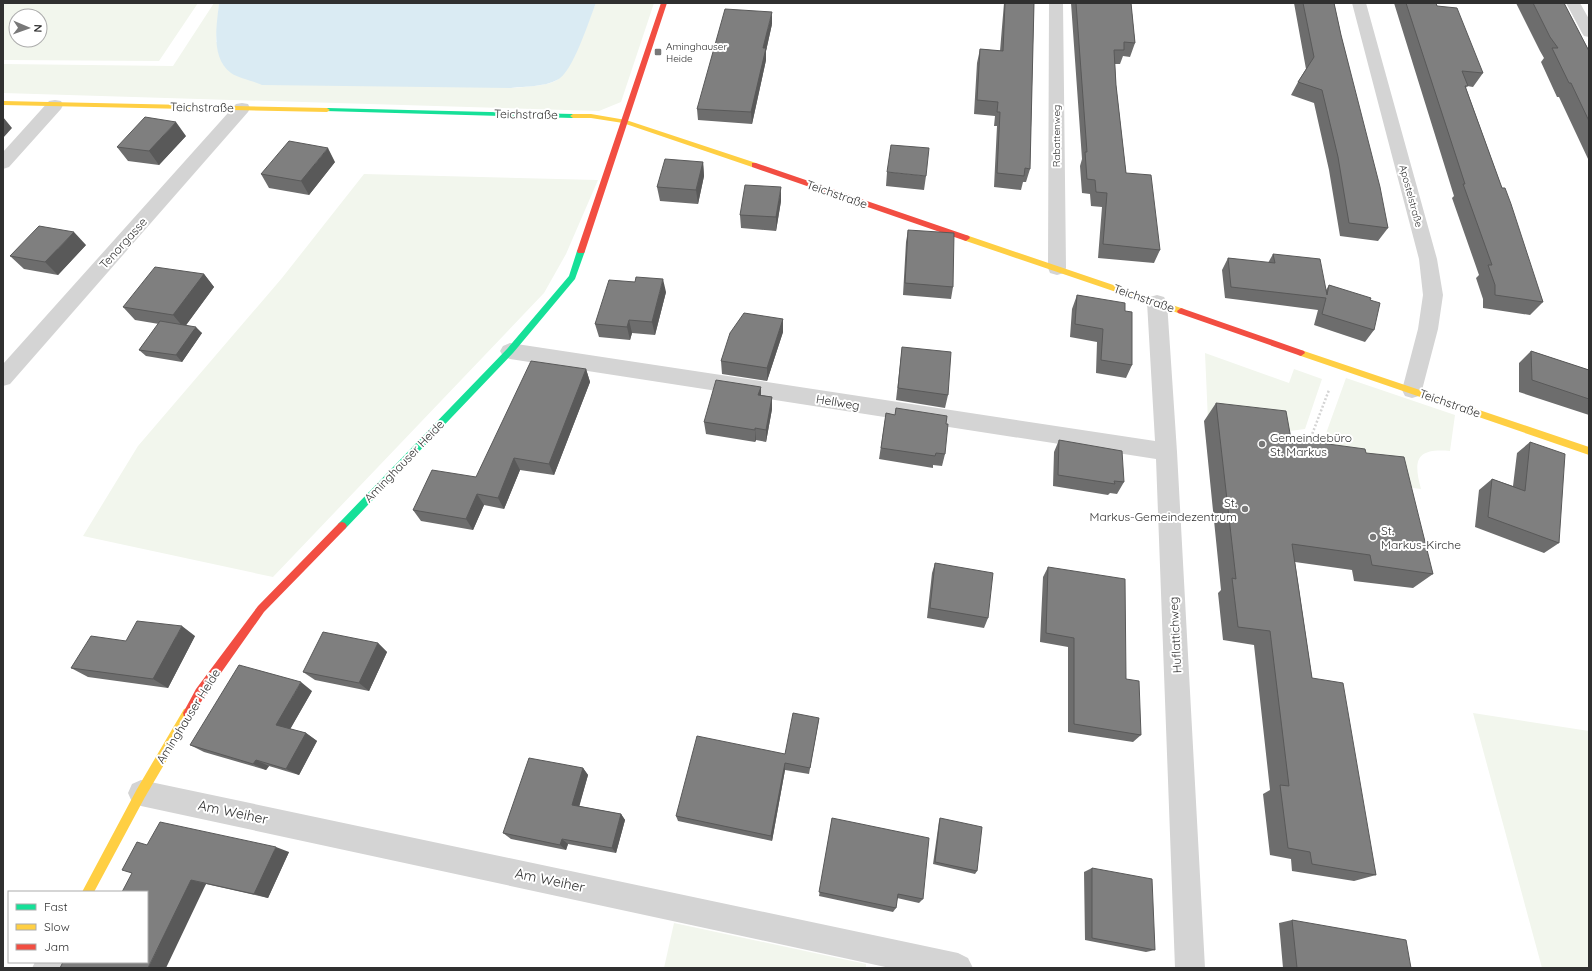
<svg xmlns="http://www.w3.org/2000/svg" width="1592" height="971" viewBox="0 0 1592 971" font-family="Quicksand,sans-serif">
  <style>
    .green { fill: #f2f6ed; fill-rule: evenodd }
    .water { fill: #daebf3 }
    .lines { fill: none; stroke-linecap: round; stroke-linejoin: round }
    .path { stroke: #d4d4d4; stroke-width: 2.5; stroke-dasharray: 2 2; stroke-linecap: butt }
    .street { fill: #d4d4d4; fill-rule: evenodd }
    .fast { fill: #16e098; fill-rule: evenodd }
    .slow { fill: #ffcf43; fill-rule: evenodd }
    .jam { fill: #f24e42; fill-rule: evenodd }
    .wall { fill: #6d6d6d }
    .shaded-wall { fill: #595959 }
    .building { fill: #7f7f7f; stroke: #595959 }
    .poi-dot { fill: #787878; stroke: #fff; stroke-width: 1.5 }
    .labels { text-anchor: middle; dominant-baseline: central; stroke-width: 4; stroke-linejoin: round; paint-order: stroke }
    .far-poi-label { font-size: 10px; fill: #303030; stroke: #fff; text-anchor: start }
    .far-street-label { font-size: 10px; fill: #303030; stroke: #fff }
    .street-label { font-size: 12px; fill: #303030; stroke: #fff }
    .poi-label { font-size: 12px; fill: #303030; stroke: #fff; text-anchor: start }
    .near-street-label { font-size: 14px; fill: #303030; stroke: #fff }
  </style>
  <rect width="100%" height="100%" fill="#fff"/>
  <path class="green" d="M3 3H198L159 61 3 60ZM16 16H40V40H16Z
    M214 3H219L216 42 511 88C521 87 548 86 557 80 572 71 588 21 596 3H654L621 102 599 111 3 93V64L173 66Z
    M364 174 598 180 566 254 544 293 273 577 83 536 138 446 282 278Z
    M1205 353 1289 383 1294 369 1322 379 1305 429 1290 431 1208 421Z
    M1346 378 1455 415 1450 451C1416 448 1413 460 1421 489L1405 487 1328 447 1324 439Z
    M1473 713 1589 731V968H1542Z
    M674 923 866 964V968H664Z"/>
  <path class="water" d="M219 3H596C589 20 573 73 557 80 544 87 525 86 511 88L262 85C254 81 238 78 231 73 210 58 217 24 219 3Z"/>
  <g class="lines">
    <path class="path" d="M1308 445 1329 390"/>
    <path class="street" d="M1049 3H1063L1066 268 1064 273 1057 275 1050 273 1048 268Z
      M1352 3H1366L1437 259 1443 295 1438 329 1422 390 1419 396 1412 398 1405 396 1402 390 1418 329 1423 295 1419 259Z
      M1566 3H1580L1589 19V37L1584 36 1582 33Z
      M55 100 61 101 63 105 61 109 9 167 3 169V152L49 101Z
      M242 103 248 104 250 108 248 112 10 384 3 386V364L236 104Z
      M1157 295 1164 297 1167 302 1177 452 1205 968H1175L1156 459 510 359 503 356 500 351 503 346 510 343 1155 441 1147 302 1150 297Z
      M141 780 958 953 968 958 973 968H890L141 806 132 802 128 793 132 784Z
      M35 962H65L62 968H32Z"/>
    <path class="fast" d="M327 108 573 114 576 116 573 118 325 111V109Z
      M581 248 585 251 575 279 513 353 345 529 342 530 339 529 337 526 339 523 507 349 569 276 577 251Z"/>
    <path class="slow" d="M3 101 327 108 330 110 327 112 3 105Z
      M591 114 626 120 756 163 757 165 754 167H752L623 123 591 118H573L570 116 573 114Z
      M966 235 1184 309 1185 311 1181 314 1178 313 963 240 962 238Z
      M1301 350 1589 447V455L1298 355 1297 353Z
      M188 708 192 709 193 713 192 717 145 797 94 892H82L137 789 184 709Z"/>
    <path class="jam" d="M661 3H667L585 251 584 253H578L577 251Z
      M752 163H756L969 236 970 238 966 241 963 240 752 167Z
      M1181 308 1304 351 1305 353 1301 356 1178 313 1177 311Z
      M342 522 345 523 347 526 345 529 264 612 204 697 192 717 188 718 184 717 183 713 196 689 258 606 339 523Z"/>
  </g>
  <path class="wall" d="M1004 3H1034L1030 169 1026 182H1023L1021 190 994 187 997 126H994L995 116 974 114 977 63 980 49 1000 51Z
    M1071 3H1131L1135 43 1130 57 1123 56 1120 64H1115L1116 85 1126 173 1160 250 1154 263 1098 258 1102 207 1091 206 1090 194 1082 193 1080 166 1082 159Z
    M1294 3H1334L1341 35 1388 228 1378 241 1340 236 1329 170 1314 103 1291 95 1298 82 1306 69Z
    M1394 3H1436L1437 6 1483 73 1473 87 1467 86 1466 88 1543 302 1530 315 1483 308V299L1476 278 1479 275 1452 198 1454 196Z
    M1516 3H1564L1589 51V161L1559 97H1557L1541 62 1544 58 1540 51Z
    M772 24 766 51V60L752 124 698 120 697 109Z
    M186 136 159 165 128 161 117 147Z
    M335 162 309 195 269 188 261 174Z
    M703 162 704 176 698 204 660 201 657 187Z
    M887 172 926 176 924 190 886 186Z
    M781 201 776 231 741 228 740 215Z
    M908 230 953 287 951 299 903 295 906 242Z
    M86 245 58 275 24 269 10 256Z
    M1273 254 1326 290 1329 285 1370 300 1374 330 1365 342 1314 325 1318 310 1225 298 1222 270 1228 258 1268 263Z
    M204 274 214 287 186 325 202 333 182 362 146 356 139 350 159 324 135 320 123 307Z
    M666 292 655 335 632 333 630 340 599 337 595 324Z
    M1077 295 1125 311 1132 365 1126 378 1096 373 1097 342 1070 337 1072 309Z
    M783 319V332L767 381 722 374 721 361Z
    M902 347 948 395 945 408 896 400Z
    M1531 351 1589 370V415L1519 392V363Z
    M586 369 590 382 554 475 520 470 504 509 484 505 473 530 421 521 413 510 476 477Z
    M761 387V395L772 397V409L766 442 756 440 755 442 706 434 704 422Z
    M1216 403 1291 439 1366 453 1433 574 1413 588 1354 581 1352 570 1295 562 1312 678 1376 875 1354 881 1292 871 1291 859 1270 855 1263 794 1270 790 1254 645 1223 640 1218 593 1221 590 1204 421Z
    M896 408 945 454 942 466 933 465V468L879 459 886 413 895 415Z
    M1059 440 1124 482 1117 494 1110 493 1108 495 1053 486 1054 452Z
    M1530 442 1559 543 1544 553 1475 527 1479 490 1492 479 1513 486 1517 453Z
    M935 563 988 618 984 628 927 618 932 573Z
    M1048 567 1126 679 1141 735 1133 742 1068 732V647L1040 642 1043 577Z
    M195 636 168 688 88 677 71 668 126 641Z
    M378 643 387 652 369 691 315 680 303 672Z
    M312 691 290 729 306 733 317 741 299 775 269 766 266 770 204 752 190 745Z
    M819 718 818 725 809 774 785 770 772 841 678 821 676 816 785 754Z
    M583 768 588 775 579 806 621 814 625 820 616 853 568 844 566 850 511 839 503 833Z
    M832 818 923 899 919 903 897 898 896 908 893 912 819 896Z
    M940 818 977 871 975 874 933 864 939 821Z
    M147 845 289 852 268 898 206 884 147 962Z
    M1092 868 1155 950 1146 952 1085 940 1084 872Z
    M1292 920 1411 968H1283L1279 923Z"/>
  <path class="shaded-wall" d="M772 12V24L766 51V60L752 124 751 112 763 48Z
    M3 117 12 128 3 138Z
    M176 122 186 136 159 165 149 151Z
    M328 148 335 162 309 195 301 181Z
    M703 162 704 176 698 204 696 190Z
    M781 187V201L776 231V217Z
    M74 232 86 245 58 275 45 262Z
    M204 274 214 287 184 328 173 315Z
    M663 279 666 292 655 335 652 322Z
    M783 319V332L767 381V368Z
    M629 320 632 333 630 340 627 327Z
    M196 327 202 333 182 362 176 355Z
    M586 369 590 382 554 475 549 464Z
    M761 387V399L758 395Z
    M772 397V409L766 442V430Z
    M755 428 756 440 755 442Z
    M514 458 520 470 504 509 498 498Z
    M477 494 484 505 473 530 466 519Z
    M182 626 195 636 168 688 153 679Z
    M378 643 387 652 369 691 359 683Z
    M301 682 312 691 288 733 276 725Z
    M306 733 317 741 299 775 286 769Z
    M256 760 269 766 266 770 253 764Z
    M785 763V770L772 841 771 836Z
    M583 768 588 775 578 811 572 805Z
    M621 814 625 820 616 853 612 848Z
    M562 839 568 844 566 850 560 845Z
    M276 847 289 852 268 898 254 894Z
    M191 880 206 884 166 968H148Z"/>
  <path class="building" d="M1005 3H1034L1030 169 1025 168 1024 176 997 173 1000 112H997L998 102 977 100 980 49 1003 51Z
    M1076 3H1131L1135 43 1124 42V50H1114L1116 85 1126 173 1151 175 1160 250 1103 244 1107 193 1096 192 1095 180 1087 179 1085 152H1087Z
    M1303 3H1334L1341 35 1380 187 1388 228 1349 223 1338 157 1322 90 1298 82 1314 57Z
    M1406 3H1436L1437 6 1457 8 1483 73 1462 71 1468 86H1465L1502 188H1505L1511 204 1543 302 1495 295V285L1488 265H1492L1463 184H1465Z
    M1533 3H1564L1589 51V121L1571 83H1569L1552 48H1558L1550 37Z
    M725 9 772 12 763 48H766L751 112 697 109Z
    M145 117 176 122 149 151 117 147Z
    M289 141 328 148 301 181 261 174Z
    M891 145 929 148 926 176 887 172Z
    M665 159 703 162 696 190 657 187Z
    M745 185 781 187 776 217 740 215Z
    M39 226 74 232 45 262 10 256Z
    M908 230 954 233 953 287 905 283Z
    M1273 254 1320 259 1327 295 1329 285 1371 298 1370 300 1380 303 1374 330 1322 314 1326 298 1231 287 1228 258 1275 263Z
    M155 267 204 274 173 315 123 307Z
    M636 277 663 279 652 322 629 320 627 327 595 324 609 280 635 282Z
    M1077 295 1125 303V311L1132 312V365L1101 360 1103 329 1075 324Z
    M744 313 783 319 767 368 721 361 730 333Z
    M160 321 196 327 176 355 139 350Z
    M902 347 951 352 948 395 898 388Z
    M1531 351 1589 370V399L1532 380Z
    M531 361 586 369 549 464 514 458 498 498 477 494 466 519 413 510 432 470 476 477Z
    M716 380 761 387 758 395 772 397 766 430 755 428V430L704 422Z
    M1216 403 1286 411 1291 439 1365 449 1366 453 1404 457 1433 574 1372 565 1370 555 1292 544 1312 678 1343 683 1376 875 1312 864 1310 852 1288 848 1280 785 1289 786 1270 631 1238 627 1232 578 1236 579Z
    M896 408 947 416 946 424H948L945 454 936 453 935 456 881 448 886 413 895 415Z
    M1059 440 1122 451 1124 482 1114 481 1115 484 1058 475Z
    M1530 442 1565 454 1559 543 1488 517 1492 479 1525 491Z
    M935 563 993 573 988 618 930 608Z
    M1048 567 1125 579 1126 679 1139 681 1141 735 1074 724V638L1046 633Z
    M137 621 182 626 153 679 71 668 91 636 126 641Z
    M323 632 378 643 359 683 303 672Z
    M239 665 301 682 276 725 306 733 286 769 256 760 253 764 190 745Z
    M793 713 819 718 810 768 785 763 771 836 676 816 697 736 785 754Z
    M529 758 583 768 572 805 621 814 612 848 562 839 560 845 503 833Z
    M832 818 929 838 923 899 898 894 896 908 819 892Z
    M940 818 982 827 977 871 935 862Z
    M160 822 276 847 254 894 191 880 148 968H60L63 962H147V892H122L132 873 122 870 137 842 147 845Z
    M1092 868 1152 879 1155 950 1092 938Z
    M1292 920 1406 940 1411 968H1297Z"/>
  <g class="poi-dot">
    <rect x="654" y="48" width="8" height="8" rx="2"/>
    <circle cx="1262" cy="444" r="4"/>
    <circle cx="1245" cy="509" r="4"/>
    <circle cx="1373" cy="537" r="4"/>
  </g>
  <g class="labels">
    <g class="far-poi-label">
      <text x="666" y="46">Aminghauser<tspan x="666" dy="12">Heide</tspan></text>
    </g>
    <g class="far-street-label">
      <text transform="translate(1056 136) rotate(-90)">Rabattenweg</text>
      <text transform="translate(1411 196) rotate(75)">Apostelstraße</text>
    </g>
    <g class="street-label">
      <text transform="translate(202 107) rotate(1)">Teichstraße</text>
      <text transform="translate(526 114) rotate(1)">Teichstraße</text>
      <text transform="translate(837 194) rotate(19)">Teichstraße</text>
      <text transform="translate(123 243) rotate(-48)">Tenorgasse</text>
      <text transform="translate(1144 298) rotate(19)">Teichstraße</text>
      <text transform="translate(838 402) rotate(9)">Hellweg</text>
      <text transform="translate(1450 403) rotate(19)">Teichstraße</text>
      <text transform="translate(404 461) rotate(-46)">Aminghauser Heide</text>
      <text transform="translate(1175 635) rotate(-93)">Huflattichweg</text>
      <text transform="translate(188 716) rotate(-58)">Aminghauser Heide</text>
    </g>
    <g class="poi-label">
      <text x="1270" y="437">Gemeindebüro<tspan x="1270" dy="14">St. Markus</tspan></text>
      <text x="1237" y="502" text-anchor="end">St.<tspan x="1237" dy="14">Markus-Gemeindezentrum</tspan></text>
      <text x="1381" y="530">St.<tspan x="1381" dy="14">Markus-Kirche</tspan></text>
    </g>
    <g class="near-street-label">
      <text transform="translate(233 812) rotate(12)">Am Weiher</text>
      <text transform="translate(550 880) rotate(12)">Am Weiher</text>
    </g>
  </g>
  <rect width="1592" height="971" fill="none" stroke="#303030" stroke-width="8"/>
  <rect x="8" y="891" width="140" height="72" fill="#ffffff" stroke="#acacac"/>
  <rect x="16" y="904" width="20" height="6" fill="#16e098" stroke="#acacac"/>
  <text x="44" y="911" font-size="12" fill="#303030">Fast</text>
  <rect x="16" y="924" width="20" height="6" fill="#ffcf43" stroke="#acacac"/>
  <text x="44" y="931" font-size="12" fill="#303030">Slow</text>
  <rect x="16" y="944" width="20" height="6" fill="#f24e42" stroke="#acacac"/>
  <text x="44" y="951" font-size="12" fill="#303030">Jam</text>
  <g transform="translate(28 28) rotate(92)"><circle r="19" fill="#ffffff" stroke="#acacac"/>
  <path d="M0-3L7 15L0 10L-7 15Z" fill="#787878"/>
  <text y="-6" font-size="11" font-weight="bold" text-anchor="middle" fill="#303030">N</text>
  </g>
</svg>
